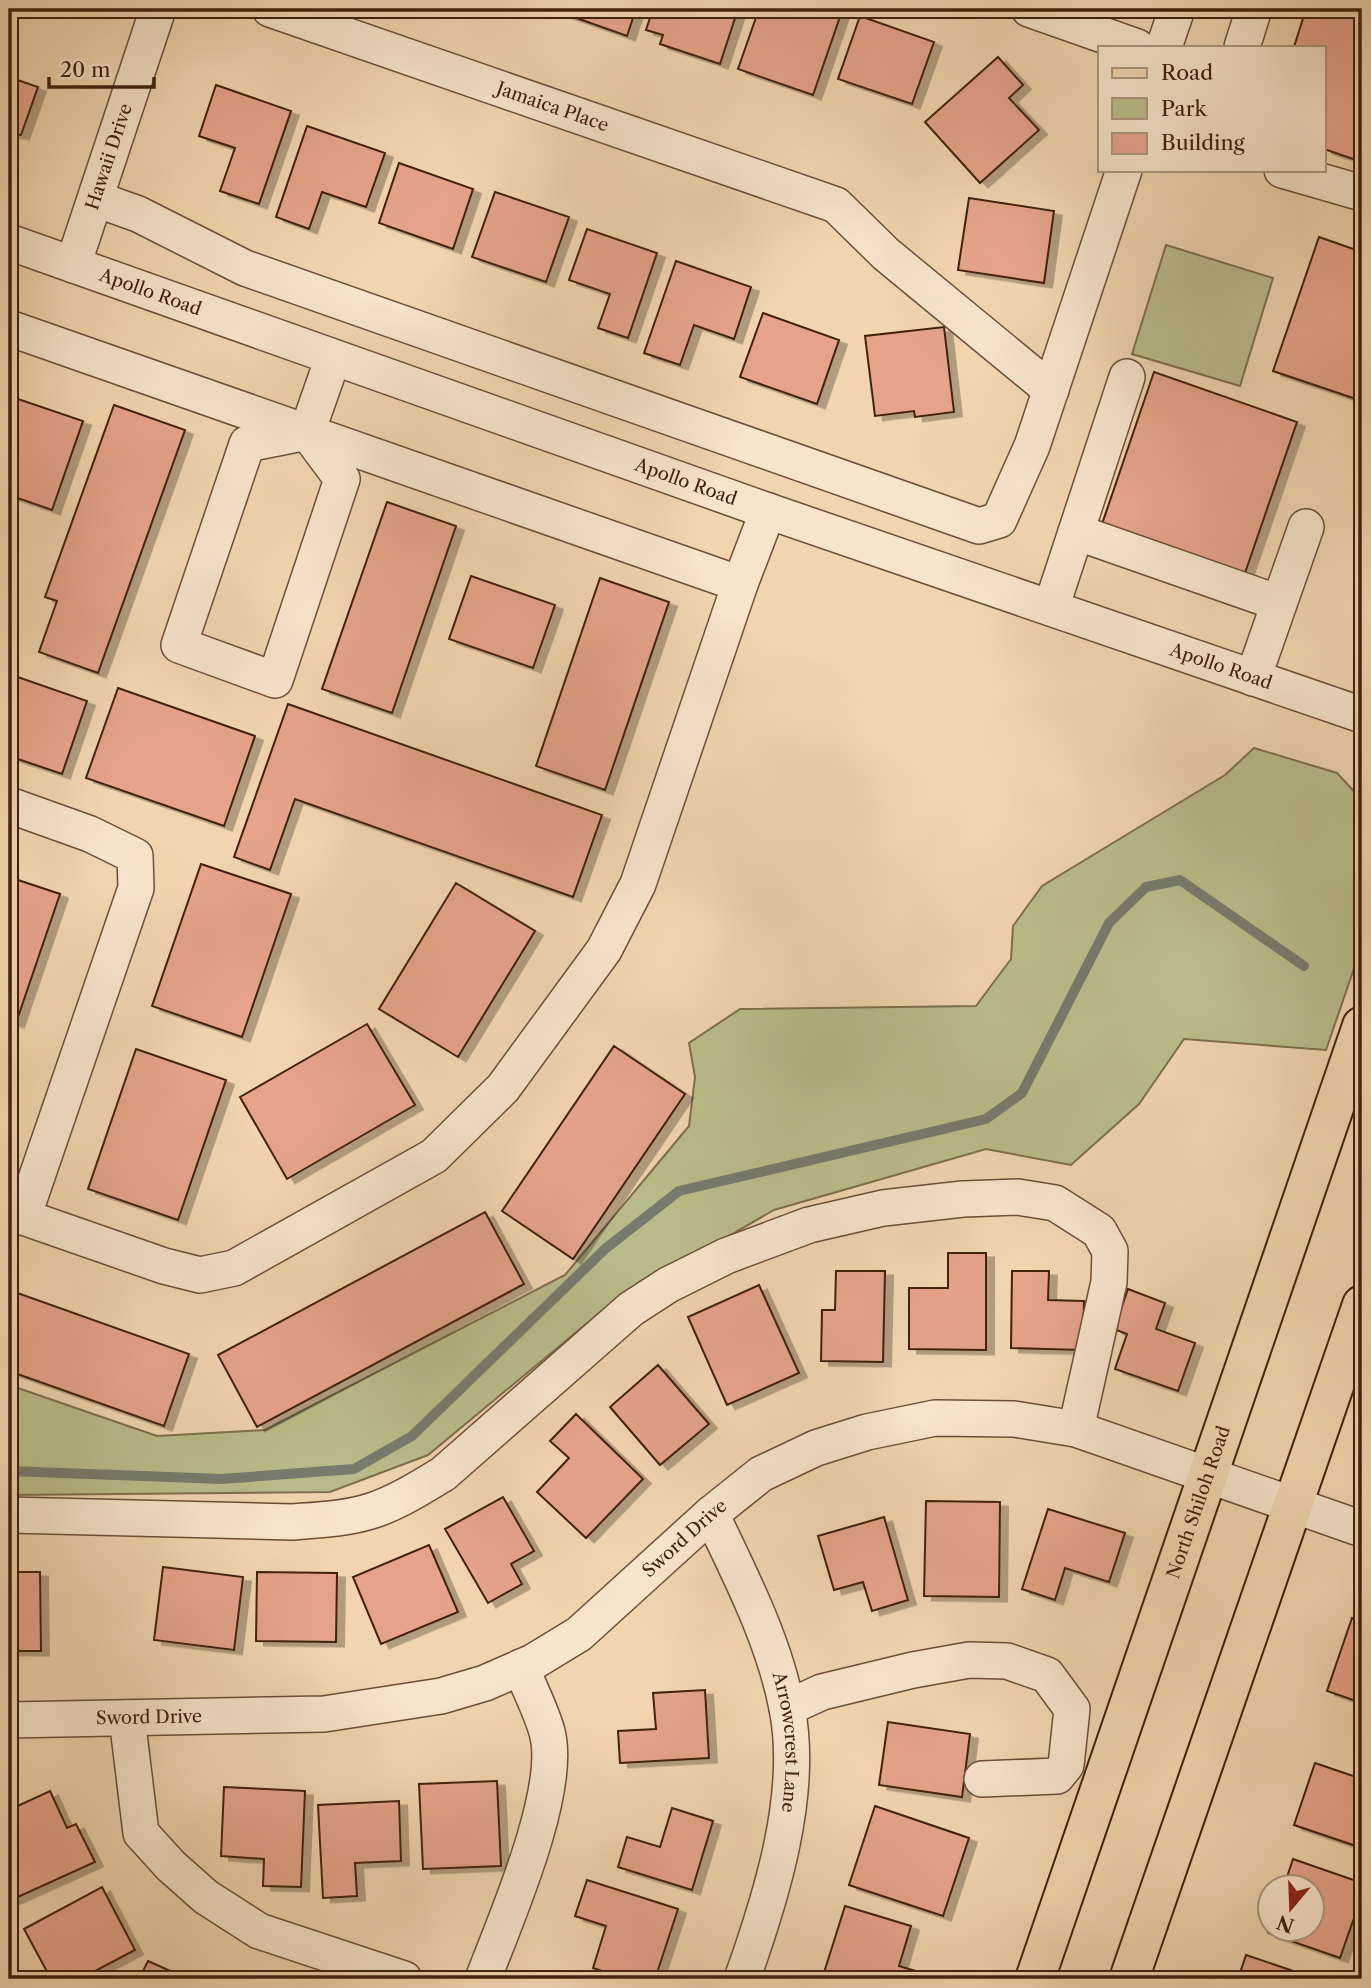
<svg xmlns="http://www.w3.org/2000/svg" width="1371" height="1988" viewBox="0 0 1371 1988" font-family="'Libre Caslon Text',serif">
  <style>
    .green { fill: #babd8b; stroke: #7e6e4e; stroke-width: 2 }
    .lines { fill: none; stroke-linecap: round; stroke-linejoin: round }
    .stream { stroke: #777b6f; stroke-width: 10 }
    .building { fill: #e6a38a; stroke: #412010; stroke-width: 2; filter: url(#shadow) }
    .minor-casing { stroke: #6d4d38; stroke-width: 38 }
    .major-casing { stroke: #412010; stroke-width: 42 }
    .minor { stroke: #f6e4cb; stroke-width: 35 }
    .major { stroke: #f1d5af; stroke-width: 38 }
    .labels { text-anchor: middle; dominant-baseline: central; stroke-width: 6; stroke-linejoin: round; paint-order: stroke }
    .street-label { font-size: 18px; fill: #412010; stroke: #f6e4cb }
  </style>
  <defs>
    <filter id="shadow"><feDropShadow dx="8" dy="4.5" stdDeviation="0" flood-color="#0004"/></filter>
  </defs>
  <rect width="100%" height="100%" fill="#f1d5af"/>
  <filter id="stains"><feTurbulence type="fractalNoise" baseFrequency=".00286" numOctaves="4"/><feColorMatrix values="0 0 0 0 .2 0 0 0 0 .09 0 0 0 0 .02 0 0 0 .5 -.17"/></filter>
  <radialGradient id="worn" r=".72"><stop offset=".6" stop-color="#630" stop-opacity="0"/><stop offset="1" stop-color="#630" stop-opacity=".3"/></radialGradient>
  <path class="green" d="M1166 245 1273 278 1240 386 1132 354Z
    M1254 748 1337 773 1362 800V945L1326 1050 1184 1039 1139 1104 1071 1165 986 1149 774 1210 609 1305 428 1455 330 1492 9 1495V1385L157 1436 265 1430 565 1275 689 1126 695 1077 689 1043 740 1009 976 1006 1011 959 1013 926 1042 886 1225 775Z"/>
  <g class="lines">
    <path class="stream" d="M9 1471 222 1479 354 1469 412 1436 605 1249 679 1191 986 1119 1022 1093 1109 923 1146 887 1180 880 1304 966"/>
  </g>
  <path class="building" d="M551 9H636L627 36Z
    M653 9H738L720 64 660 44 663 35 646 30Z
    M759 9H774L789 14 791 9H835L842 11 813 95 738 69Z
    M1306 9H1362V162L1324 149V47H1294Z
    M860 16 934 42 912 104 838 79Z
    M998 57 1023 85 1009 98 1039 130 980 183 925 122Z
    M9 77 38 87 21 135 9 133Z
    M216 85 291 111 259 204 220 191 235 148 199 136Z
    M307 126 385 153 366 207 322 192 309 229 276 217Z
    M399 163 473 189 453 249 379 223Z
    M495 192 569 217 546 282 472 257Z
    M969 198 1054 211 1044 283 958 270Z
    M587 229 657 253 628 338 598 328 610 294 569 280Z
    M1319 237 1362 252V401L1273 371Z
    M676 261 751 287 734 339 694 325 680 365 644 353Z
    M763 313 839 340 817 404 740 377Z
    M944 327 954 412 915 417 914 411 875 416 865 336Z
    M1154 372 1297 422 1245 573 1102 524Z
    M9 396 83 421 52 510 9 495Z
    M114 405 185 430 98 673 39 652 57 601 45 597Z
    M387 502 456 526 392 713 322 689Z
    M471 576 555 605 533 668 449 639Z
    M600 578 669 602 605 790 536 766Z
    M9 674 87 701 62 774 9 756Z
    M118 688 255 736 224 826 86 778Z
    M288 704 602 815 573 897 295 799 270 870 234 857Z
    M201 864 291 894 242 1037 152 1006Z
    M9 877 60 894 16 1023 9 1021Z
    M456 883 535 931 458 1057 379 1009Z
    M367 1024 415 1105 287 1179 240 1097Z
    M614 1046 685 1094 573 1259 502 1211Z
    M136 1049 226 1080 178 1220 88 1189Z
    M485 1212 524 1284 257 1427 218 1355Z
    M948 1253H986V1350L909 1349V1288H948Z
    M836 1271H885L883 1362 821 1361 822 1310H835Z
    M1012 1271H1049L1048 1300 1084 1301 1083 1350 1011 1348Z
    M759 1285 799 1373 727 1405 688 1317Z
    M1128 1289 1165 1303 1156 1329 1195 1343 1178 1391 1115 1369 1127 1334 1114 1329Z
    M9 1290 189 1354 164 1426 9 1371Z
    M658 1365 709 1424 660 1465 610 1407Z
    M576 1414 643 1479 586 1538 537 1492 569 1458 550 1441Z
    M503 1497 534 1551 511 1564 522 1584 488 1603 445 1529Z
    M926 1501 1000 1502 999 1597 924 1596Z
    M1048 1509 1125 1533 1109 1582 1065 1568 1055 1600 1022 1589Z
    M884 1517 908 1600 872 1611 863 1582 834 1590 818 1536Z
    M429 1545 458 1612 381 1644 353 1577Z
    M163 1567 243 1577 234 1650 154 1640Z
    M9 1572H40L41 1651H9Z
    M257 1572 337 1573 336 1642 256 1641Z
    M1352 1618 1362 1622V1703L1327 1691Z
    M705 1690 709 1758 620 1763 618 1731 656 1729 653 1693Z
    M888 1722 970 1734 962 1797 879 1785Z
    M1315 1763 1362 1779V1848L1294 1825Z
    M497 1781 501 1866 423 1869 419 1784Z
    M224 1787 305 1791 301 1887 263 1886 264 1859 221 1856Z
    M50 1791 67 1828 76 1824 95 1862 9 1901V1810Z
    M399 1801 401 1861 355 1863 357 1896 323 1898 318 1805Z
    M875 1806 969 1838 943 1916 849 1885Z
    M672 1808 713 1821 692 1890 618 1867 627 1837 660 1847Z
    M1293 1859 1362 1883V1895L1340 1958 1268 1933 1270 1928H1312V1886H1284Z
    M587 1880 678 1909 655 1979H627L593 1968 606 1926 575 1916Z
    M102 1887 135 1950 80 1979H51L24 1929Z
    M845 1906 911 1926 899 1966 929 1975 928 1979H822Z
    M1246 1955 1317 1979H1238Z
    M148 1961 188 1979H139Z"/>
  <g class="lines">
    <defs>
      <g id="minor">
        <path id="s1" d="M270 9 836 205 886 254 1051 390"/>
        <path d="M1029 9 1137 47"/>
        <path d="M1164 47 1177 9"/>
        <path d="M1242 47 1254 9"/>
        <path d="M1282 170 1362 193"/>
        <path d="M96 199 138 214 245 268 979 526 999 520 1032 446 1124 170"/>
        <path id="s2" d="M9 242 768 511 1362 715"/>
        <path id="s3" d="M73 265 158 9"/>
        <path d="M9 328 740 584"/>
        <path d="M307 432 342 479 275 680 179 645 247 444Z"/>
        <path d="M307 432 333 358"/>
        <path d="M1076 532 1279 603"/>
        <path d="M1051 608 1127 377"/>
        <path d="M1253 678 1306 527"/>
        <path d="M9 805 90 834 135 856 136 888 23 1217"/>
        <path d="M9 1212 164 1266 200 1275 234 1268 434 1156 503 1088 604 950 638 884 740 584 768 511"/>
        <path id="s4" d="M711 1514C740 1575 774 1640 787 1708 804 1794 771 1898 742 1979"/>
        <path d="M9 1515 292 1522C319 1520 347 1519 374 1510 398 1502 421 1487 443 1474L631 1309 668 1285 726 1256 809 1225 883 1208 963 1199 1018 1197 1055 1203 1099 1231 1110 1251 1109 1282 1076 1429"/>
        <path d="M787 1708 822 1692 913 1670 969 1660 1007 1661 1047 1675 1072 1709 1066 1765 1057 1776 982 1779"/>
        <path d="M127 1718 141 1833 171 1866 206 1897 259 1931 404 1979"/>
        <path id="s5" d="M9 1720 324 1714 441 1696 485 1683 533 1662 579 1634 711 1514 761 1474 816 1448 867 1432 935 1418 1014 1419 1076 1429 1362 1529"/>
        <path d="M483 1979C505 1921 563 1790 547 1732 541 1710 529 1688 521 1667"/>
      </g>
      <g id="major">
        <path id="s6" d="M1035 1979 1362 1026"/>
        <path d="M1129 1979 1362 1305"/>
      </g>
    </defs>
    <use href="#minor" class="minor-casing"/>
    <use href="#major" class="major-casing"/>
    <use href="#minor" class="minor"/>
    <use href="#major" class="major"/>
  </g>
  <g class="labels">
    <g class="street-label">
      <text stroke="none"><textPath href="#s1" startOffset="299">Jamaica Place</textPath></text>
      <text stroke="none"><textPath href="#s3" startOffset="114">Hawaii Drive</textPath></text>
      <text stroke="none"><textPath href="#s2" startOffset="150">Apollo Road</textPath></text>
      <text stroke="none"><textPath href="#s2" startOffset="718">Apollo Road</textPath></text>
      <text stroke="none"><textPath href="#s2" startOffset="1284">Apollo Road</textPath></text>
      <text stroke="none"><textPath href="#s6" startOffset="504">North Shiloh Road</textPath></text>
      <text stroke="none"><textPath href="#s5" startOffset="728">Sword Drive</textPath></text>
      <text stroke="none"><textPath href="#s5" startOffset="140">Sword Drive</textPath></text>
      <text stroke="none"><textPath href="#s4" startOffset="243">Arrowcrest Lane</textPath></text>
    </g>
  </g>
  <rect width="1371" height="1988" fill="none" stroke="#f1d5af" stroke-width="35"/>
  <rect x="10" y="10" width="1350" height="1967" fill="none" stroke="#412010" stroke-width="3.5"/>
  <rect x="18" y="18" width="1336" height="1953" fill="none" stroke="#412010" stroke-width="2"/>
  <rect x="1098" y="46" width="228" height="126" fill="#f6e4cb" stroke="#ae9680" stroke-width="2"/>
  <rect x="1112" y="68" width="35" height="10" fill="#f1d5af" stroke="#ae9680" stroke-width="2"/>
  <text x="1161" y="80" font-size="21" fill="#412010">Road</text>
  <rect x="1112" y="98" width="35" height="21" fill="#babd8b" stroke="#ae9680" stroke-width="2"/>
  <text x="1161" y="116" font-size="21" fill="#412010">Park</text>
  <rect x="1112" y="133" width="35" height="21" fill="#e6a38a" stroke="#ae9680" stroke-width="2"/>
  <text x="1161" y="150" font-size="21" fill="#412010">Building</text>
  <g transform="translate(1291 1908) rotate(199)"><circle r="33" fill="#f6e4cb" stroke="#ae9680" stroke-width="2"/>
  <path d="M0-5L12 26L0 18L-12 26Z" fill="#8f2418"/>
  <text y="-10" font-size="19" font-weight="bold" text-anchor="middle" fill="#412010">N</text>
  </g>
  <path d="M49 77v10h105v-10" fill="none" stroke="#412010" stroke-width="3.5"/>
  <text x="60" y="77" font-size="21" fill="#412010" stroke="#f6e4cb" stroke-width="5" paint-order="stroke">20 m</text>
  <rect width="100%" height="100%" filter="url(#stains)"/>
  <rect width="100%" height="100%" fill="url(#worn)"/>
</svg>
